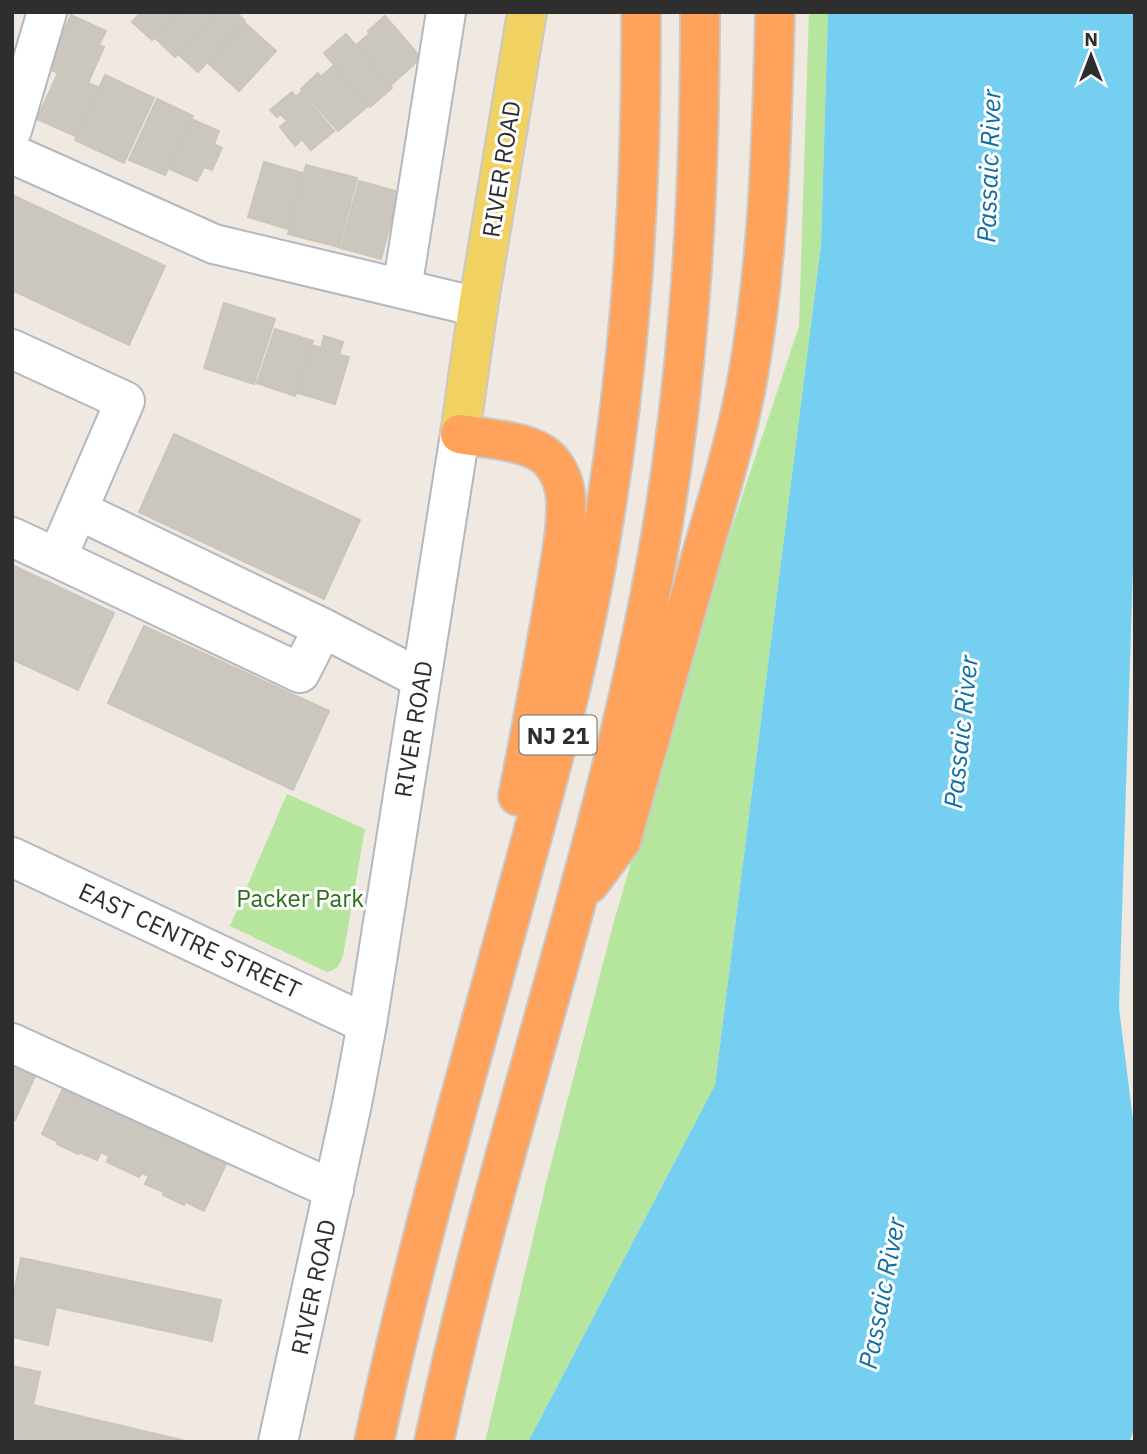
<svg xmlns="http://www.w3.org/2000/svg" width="1147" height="1454" viewBox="0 0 1147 1454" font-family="'IBM Plex Sans',sans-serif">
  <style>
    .green { fill: #b6e59e }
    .water { fill: #75cff0 }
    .building { fill: #cbc7bf; stroke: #cbc5ba; stroke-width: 2 }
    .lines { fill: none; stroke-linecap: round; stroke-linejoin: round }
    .minor-casing { stroke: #b4b7c1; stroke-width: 42 }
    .major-casing { stroke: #c9c9c9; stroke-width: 42 }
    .highway-casing { stroke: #c9c9c9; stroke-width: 42 }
    .minor { stroke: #fff; stroke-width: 38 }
    .major { stroke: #f2d163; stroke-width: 38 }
    .highway { stroke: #ffa35c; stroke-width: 38 }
    .labels { text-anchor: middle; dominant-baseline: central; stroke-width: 6; stroke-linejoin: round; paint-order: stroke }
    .shield { fill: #fff; stroke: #6d6d6d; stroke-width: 2 }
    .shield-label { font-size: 23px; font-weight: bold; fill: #2e2e2e }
    .street-label { font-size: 24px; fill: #2e2e2e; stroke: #fff }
    .park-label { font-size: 24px; fill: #2c6e1b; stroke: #fff }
    .water-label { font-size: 26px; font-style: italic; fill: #0d6fa3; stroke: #fff }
  </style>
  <rect width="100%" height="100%" fill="#efe9e1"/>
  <path class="green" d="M809 12H828L821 245 715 1085 528 1442H485L546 1183 613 925 703 614 799 326Z
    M287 794 365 829 343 956C339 966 337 970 327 972L230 926Z"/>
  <path class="water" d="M828 12H1135V504L1119 1008 1135 1136V1427L1129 1442H528L715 1085 821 245Z"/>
  <path class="building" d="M141 12H178L152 40 132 22Z
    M179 12H216L175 57 155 38Z
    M216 12H236L245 21 198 72 178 54Z
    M71 15 106 31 99 45 104 47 88 83 98 87 75 136 37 119 58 73 47 68Z
    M385 16 421 58 391 85 356 45 369 34 368 31Z
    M245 23 276 51 239 91 208 63Z
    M346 34 392 88 370 107 324 53Z
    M333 66 368 106 338 131 301 89 318 73 321 77Z
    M105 75 154 98 124 163 75 140Z
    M292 92 296 97 301 92 334 131 311 150 302 139 295 146 280 127 287 121 281 114 277 117 270 110Z
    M157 99 193 116 165 175 129 160Z
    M191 119 219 131 214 144 222 148 212 170 204 167 197 181 170 169Z
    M264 162 302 173 288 229 248 217Z
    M306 165 357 178 339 247 288 234Z
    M359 181 399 192 381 259 341 248Z
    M12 195 165 266 129 345 12 290Z
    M224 303 275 319 254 384 204 368Z
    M275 329 313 341 295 396 257 383Z
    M324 336 343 342 339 355 349 357 335 404 298 393 312 345 321 348Z
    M174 434 360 520 324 599 139 512Z
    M12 565 114 613 78 690 12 659Z
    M144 626 329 711 293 790 108 703Z
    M12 1061 37 1072 15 1120 12 1119Z
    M64 1086 227 1162 204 1211 186 1202 184 1205 163 1195 164 1192 145 1184 149 1176 142 1173 139 1177 107 1162 109 1156 101 1152 97 1160 79 1152 78 1154 57 1144 58 1142 42 1134Z
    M21 1258 221 1300 212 1341 56 1307 48 1345 12 1337V1302Z
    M12 1366 40 1372 33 1405 190 1442H12Z"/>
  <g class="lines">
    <defs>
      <path id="minor" d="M12 130 47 12
        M12 154 214 244 478 307
        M402 289 446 12
        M12 349 125 401 57 558 300 673 323 628 421 679
        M78 510 323 628
        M12 537 57 558
        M12 857 367 1024
        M12 1043 334 1190
        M278 1442 352 1104 367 1024 460 434"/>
      <path id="major" d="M460 434 478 307 527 12"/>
      <path id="highway" d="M460 434C486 439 533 440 551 461 560 472 565 486 566 500 567 534 558 573 553 606 542 670 531 733 518 796
        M589 884 621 841C647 748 674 654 700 561 717 500 737 439 748 376 769 256 772 134 775 12
        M374 1442C414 1255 468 1072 518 888 546 787 574 685 593 582 629 391 642 206 641 12
        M434 1442C494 1157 594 882 650 596 688 403 700 208 700 12"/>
    </defs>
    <use href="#minor" class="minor-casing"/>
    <use href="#major" class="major-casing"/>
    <use href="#highway" class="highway-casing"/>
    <use href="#minor" class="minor"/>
    <use href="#major" class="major"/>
    <use href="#highway" class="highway"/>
  </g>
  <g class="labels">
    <rect class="shield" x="519.5" y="715.5" width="77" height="39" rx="5"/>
    <g class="shield-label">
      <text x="558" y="735">NJ 21</text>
    </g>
    <g class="street-label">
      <text transform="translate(501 169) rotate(-81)">RIVER ROAD</text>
      <text transform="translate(413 729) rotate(-81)">RIVER ROAD</text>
      <text transform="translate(190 940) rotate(25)">EAST CENTRE STREET</text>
      <text transform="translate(313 1287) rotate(-78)">RIVER ROAD</text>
    </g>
    <g class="park-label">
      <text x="300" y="898">Packer Park</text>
    </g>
    <g class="water-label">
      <text transform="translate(988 166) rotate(-88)">Passaic River</text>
      <text transform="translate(960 732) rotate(-84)">Passaic River</text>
      <text transform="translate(881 1293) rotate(-79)">Passaic River</text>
    </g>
  </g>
  <rect width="1147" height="1454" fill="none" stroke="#2e2e2e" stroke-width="28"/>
  <g transform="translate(1091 56)" stroke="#ffffff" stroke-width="5" paint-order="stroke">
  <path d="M0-5L12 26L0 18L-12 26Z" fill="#2e2e2e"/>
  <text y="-10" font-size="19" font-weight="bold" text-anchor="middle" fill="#2e2e2e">N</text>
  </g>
</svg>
